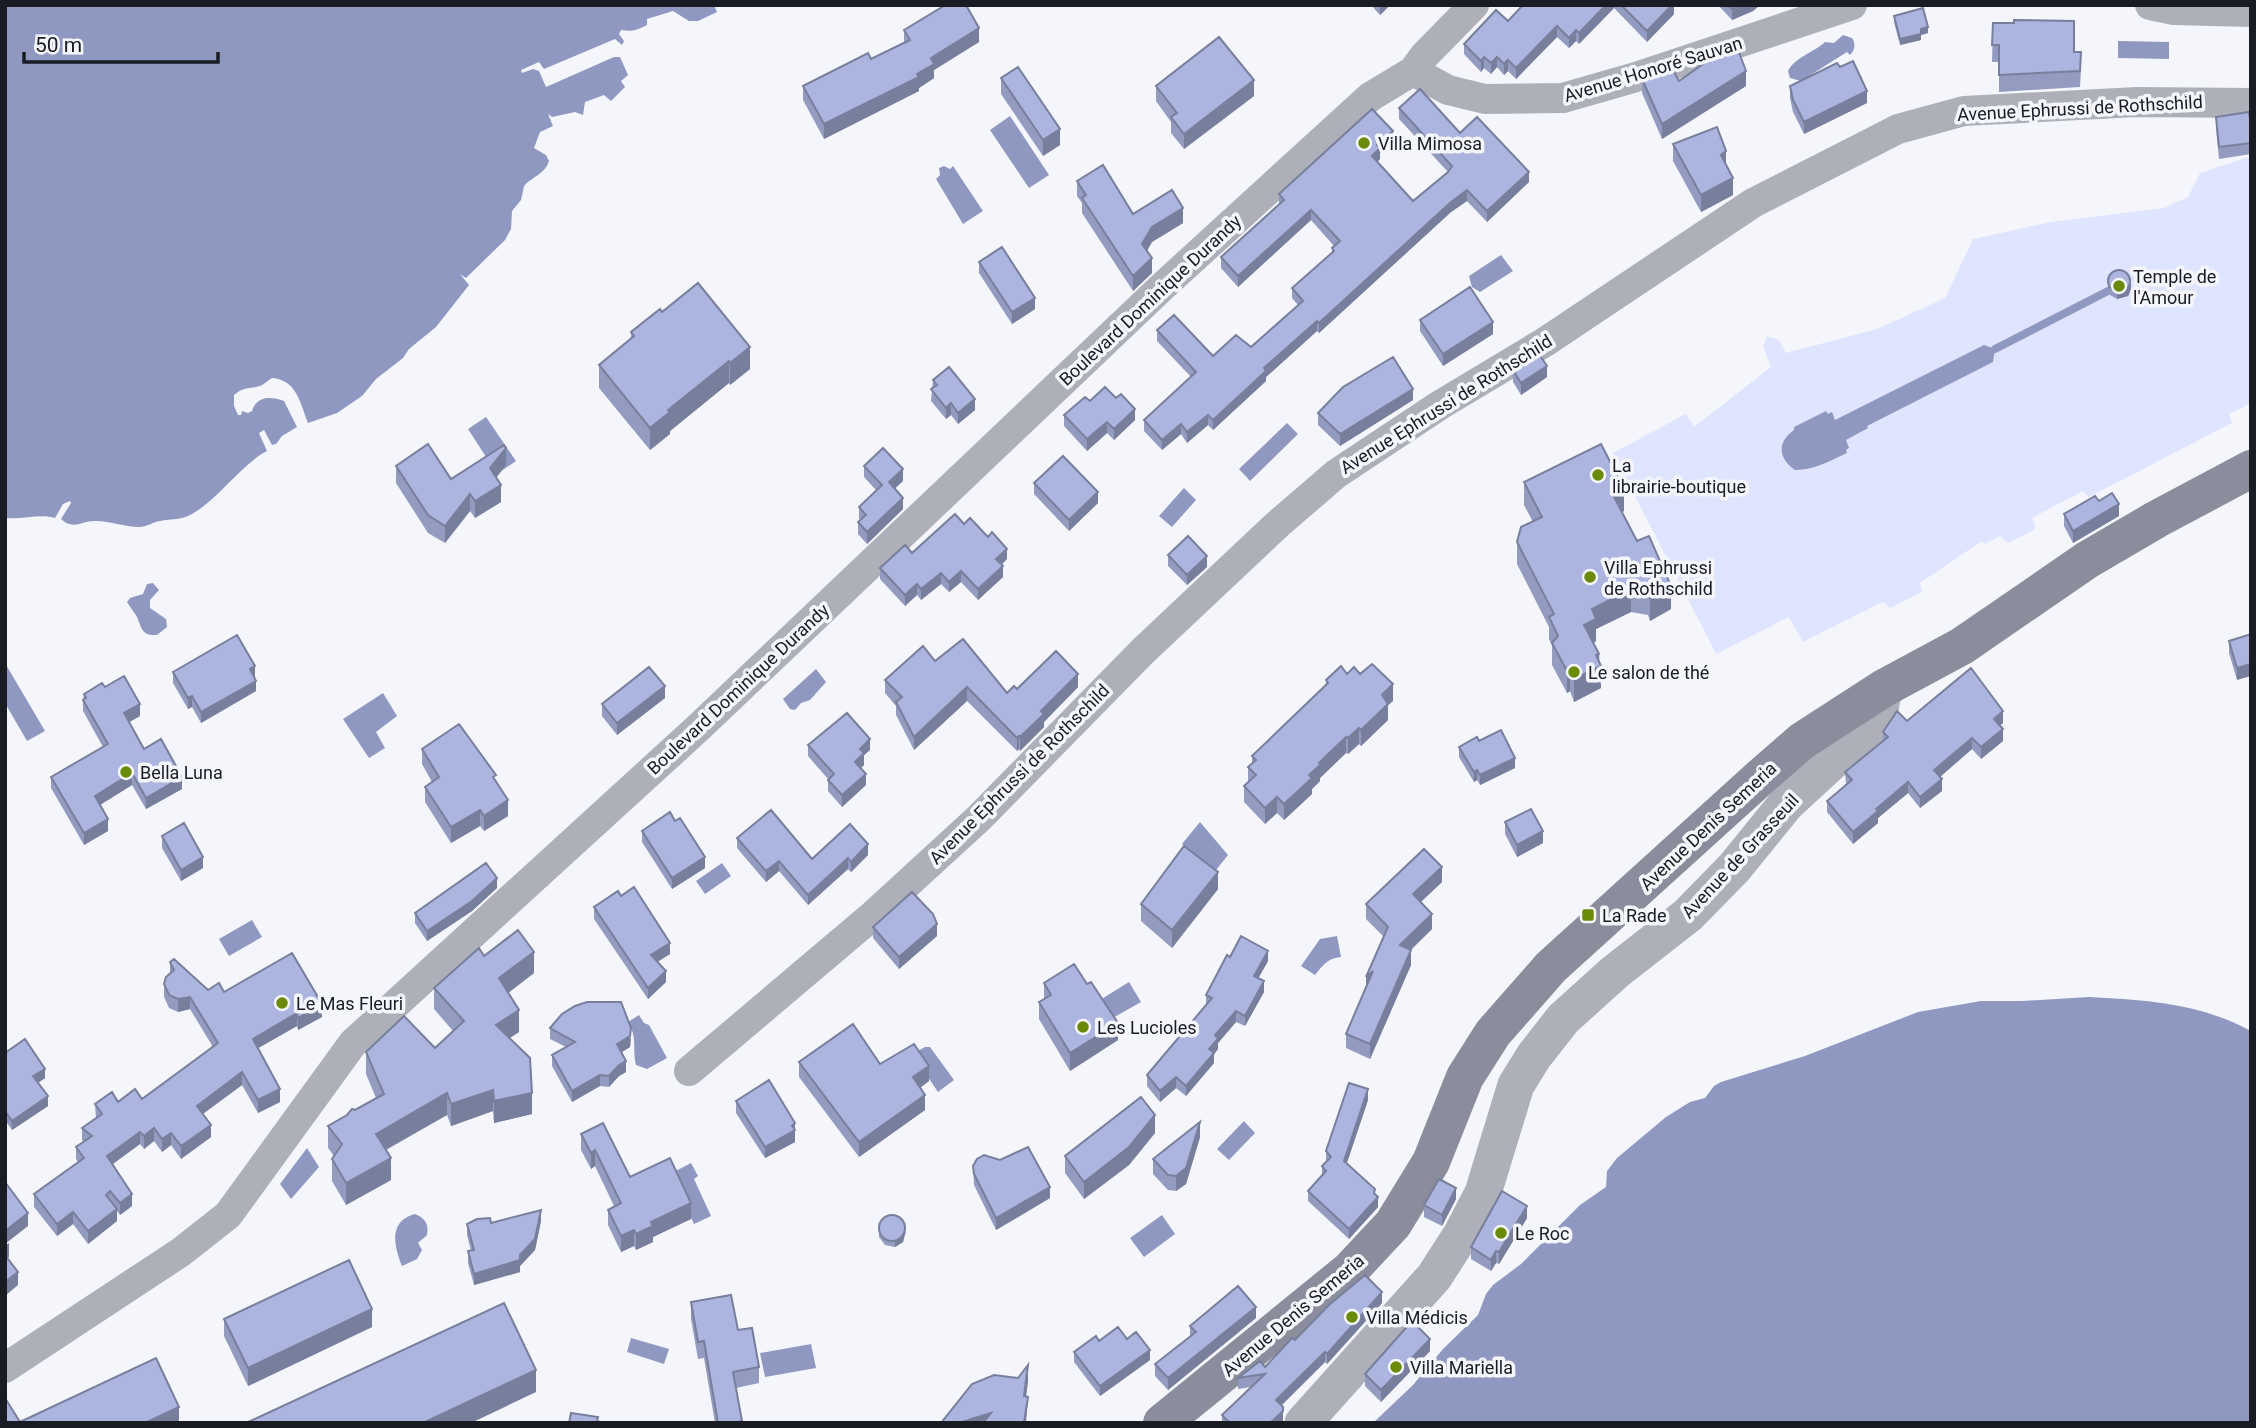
<svg xmlns="http://www.w3.org/2000/svg" width="2256" height="1428" viewBox="0 0 2256 1428" font-family="Roboto,sans-serif">
  <style>
    .green { fill: #dfe5ff }
    .water { fill: #8e98c1 }
    .lines { fill: none; stroke-linecap: round; stroke-linejoin: round }
    .stream { stroke: #8e98c1; stroke-width: 8 }
    .minor { stroke: #adb0b9; stroke-width: 30 }
    .tertiary { stroke: #adb0b9; stroke-width: 37 }
    .secondary { stroke: #8a8d9b; stroke-width: 38 }
    .wall { fill: #939cc0 }
    .shaded-wall { fill: #787f9c }
    .building { fill: #abb5df; stroke: #787f9c; stroke-width: 2 }
    .poi-dot { fill: #6a8a0a; stroke: #f5f6fb; stroke-width: 2.5 }
    .labels { text-anchor: middle; dominant-baseline: central; stroke-width: 7; stroke-linejoin: round; paint-order: stroke }
    .street-label { font-size: 18px; fill: #1a1c23; stroke: #f5f6fb }
    .poi-label { font-size: 18px; fill: #1a1c23; stroke: #f5f6fb; text-anchor: start }
  </style>
  <rect width="100%" height="100%" fill="#f5f6fb"/>
  <path class="green" d="M2251 156V403L2229 414 2232 423 2089 497 2083 491 2032 518 2035 524 2034 530 2008 543 2000 536 1985 544 1982 541 1920 583 1922 592 1890 608 1883 602 1803 642 1789 617 1716 654 1613 453 1686 414 1694 427 1771 367 1763 347 1767 336 1779 340 1786 353 1877 329 1945 298 1973 239 2051 222 2164 208 2188 197 2200 173Z"/>
  <path class="water" d="M5 5H714L717 12 698 21H689L673 11 647 19V25C637 30 632 32 621 30L619 34 624 41 622 45 615 39 544 69 539 62 521 70 522 73 533 69 539 71 546 87 614 57H620L628 75 621 81 625 87 611 101 604 95 585 102 583 115 575 112 552 117 548 114 553 126 540 132 534 148 546 155 549 161C545 174 533 176 524 186L521 200 512 211 511 229 505 240 466 278 460 274 469 285 436 327 409 349 403 358 376 379 362 396 337 413 308 423C300 403 297 380 272 378 268 380 266 383 262 385 251 390 246 385 234 395V406L238 415H241L242 411 248 413 252 411C257 396 270 396 284 401L297 427 282 436 276 444 272 445 264 430 259 433 267 451C238 466 210 511 182 518 175 520 167 519 160 521 153 522 147 527 139 527 124 527 111 521 96 521 82 520 74 531 61 519L71 503 70 501 63 504 55 518C41 513 22 520 5 518Z
    M1843 35 1852 38C1856 44 1855 50 1850 55L1847 52 1801 81 1790 78 1788 71C1794 58 1816 51 1825 42L1834 43Z
    M2118 41 2169 42V59L2118 58Z
    M1010 116 1049 175 1029 188 990 130Z
    M944 166 950 169 953 166 983 211 963 224 936 179 940 175 939 168Z
    M1501 255 1513 271 1480 292 1472 287 1469 276Z
    M1984 345 1995 349 1993 362 1867 426 1868 428 1846 440 1849 448 1846 450 1847 453C1829 461 1815 470 1795 470 1778 458 1777 442 1794 430V427L1826 411 1828 414 1832 412 1835 420Z
    M486 417 516 461 497 474 468 429Z
    M1287 423 1298 434 1250 481 1239 469Z
    M1184 488 1196 500 1172 527 1159 516Z
    M153 583 159 590 150 600V608L166 619 167 627 157 635C142 636 142 629 137 617 134 612 130 607 127 602L130 598 143 594 147 584Z
    M5 663 45 731 27 741 5 703Z
    M816 669 826 682 810 700 801 703 795 710 790 709 783 699Z
    M383 693 397 716 376 732 385 748 369 758 343 719Z
    M1200 822 1228 855 1216 870 1182 844Z
    M722 863 731 876 705 894 696 881Z
    M252 920 262 937 229 956 219 939Z
    M1337 936 1341 957C1328 958 1323 965 1315 975L1301 966 1320 939Z
    M1129 982 1141 1002 1111 1019 1100 1000Z
    M2089 997C2145 1000 2200 1003 2251 1031V1423H1373L1413 1385 1443 1349 1478 1315 1486 1294 1493 1285 1521 1264 1580 1205 1606 1187 1607 1171 1617 1158 1666 1117 1690 1102 1705 1098 1714 1086 1721 1082 1805 1056 1918 1012 1981 1001H2022Z
    M639 1015 644 1023 649 1025 667 1058 647 1069 636 1065C632 1047 638 1039 628 1022Z
    M925 1047H930L954 1080 938 1092 915 1058 916 1052Z
    M1244 1121 1255 1133 1229 1160 1217 1149Z
    M307 1148 319 1167 291 1199 280 1184Z
    M691 1163 698 1176 694 1179 711 1216 694 1224 670 1174Z
    M415 1214C425 1218 429 1224 427 1235L418 1243 422 1250 417 1259 402 1266C394 1247 388 1221 415 1214Z
    M1162 1215 1175 1234 1144 1257 1130 1238Z
    M631 1338 669 1349 664 1364 627 1352Z
    M811 1344 816 1368 765 1377 760 1353Z"/>
  <g class="lines">
    <path class="stream" d="M1995 349 2108 291"/>
    <path class="minor" d="M2150 5 2174 10 2251 12
      M1413 71 1448 90 1485 99 1563 98 1636 77 1852 5
      M689 1071 871 917 979 818 1143 651 1278 524 1336 474 1440 405 1545 342 1753 203 1898 129 1964 111 2137 102 2251 103
      M5 1368 181 1252 228 1215 353 1043 698 728 1162 287 1370 97 1413 71 1424 56 1474 5"/>
    <path class="tertiary" d="M1303 1423 1434 1277 1461 1235 1483 1193 1516 1085 1534 1056 1563 1019 1615 972 1688 915 1734 868 1786 804 1873 724 1880 709 1884 688"/>
    <path class="secondary" d="M1162 1423 1350 1270 1393 1224 1431 1162 1465 1077 1493 1033 1551 967 1764 774 1802 741 1884 688 1962 646 2087 560 2157 519 2251 469"/>
  </g>
  <path class="wall" d="M1371 5H1390L1380 15Z
    M1523 5H1674V14L1647 42 1614 8 1579 44 1576 41 1569 48 1557 37 1516 79 1508 71 1504 75 1497 67 1491 74 1484 68 1481 72 1464 54V44L1508 21Z
    M1718 5H1760L1753 11 1732 20Z
    M1894 16 1928 33 1921 35V40L1900 45 1894 22Z
    M1993 23 2074 52 2081 69 2080 87 1999 92V62H1992Z
    M904 30 979 42 934 70V78L919 88V91L824 139 803 100V86L871 59 904 42Z
    M1840 67 1867 103 1804 134 1793 112 1790 98V86Z
    M1001 78 1060 145 1043 156 1001 94Z
    M1642 79 1679 81 1746 86 1662 139 1642 93Z
    M1156 86 1254 96 1184 149 1171 133V122L1156 101Z
    M1399 108 1460 133 1529 182 1487 222 1467 201 1451 212 1319 333 1317 331 1266 377V381L1213 430 1208 425 1187 443 1181 434 1162 450 1144 431V420L1191 377 1157 341V330L1213 356 1251 347 1298 305 1292 298V288L1332 253V248L1334 246 1311 220 1238 287 1221 268V257L1279 205V194L1393 141 1380 153V159L1377 162 1413 201 1448 172 1399 119Z
    M2216 117 2251 126V154L2219 159 2216 128Z
    M1673 144 1726 164 1733 195 1701 212 1673 161Z
    M1077 181 1133 214 1183 223 1152 242 1147 251 1152 273 1133 291 1082 213V203L1077 196Z
    M979 262 1035 309 1012 324 979 273Z
    M2108 278 2131 289 2128 296 2117 299 2110 295Z
    M662 312 750 369 730 385 729 383 670 431V434L650 450 599 388V365L631 338V332Z
    M1420 320 1493 334 1443 366 1420 331Z
    M1513 370 1547 377 1521 395 1513 382Z
    M933 380 975 410 958 424 951 415 946 419 931 401Z
    M1413 400 1340 446 1318 425V413Z
    M1090 401 1135 420 1114 440 1107 433 1087 451 1064 426V415Z
    M506 465 496 478 501 502 475 518 470 511 445 543 428 533 396 483V466L451 479Z
    M864 466 903 481 895 488 903 509 867 544 858 534V522L860 520 859 518V507L876 490 864 477Z
    M1524 482 1624 511 1622 512 1671 609 1650 621 1648 615 1631 612 1596 629V641L1594 643 1599 663 1601 688 1574 702 1570 691 1567 693 1552 665V646L1549 639V627L1517 564V542L1533 522 1524 505Z
    M1034 483 1098 503 1069 531 1034 494Z
    M2099 501 2119 516 2073 543 2064 526V514Z
    M964 524 1007 559 1001 565 1003 577 978 600 961 582 949 592 941 584 921 600 917 595 905 606 880 579V568L912 553Z
    M1168 555 1207 567 1187 585 1168 566Z
    M2251 634 2237 680 2229 653V641Z
    M935 661 1007 693 1017 689 1078 687 1044 722V727L1020 751 1019 749 1017 751 967 701 914 750 896 715V706L885 693V680Z
    M173 672 255 677 256 691 201 723 192 707 188 709 173 683Z
    M1347 674 1393 701 1388 705V720L1361 746 1359 744 1348 754 1346 753 1320 778V781L1312 789V794L1284 820 1277 813 1265 824 1244 802V786L1248 782V767L1252 763V756L1326 685V680Z
    M105 687 140 716 129 722 144 749 182 789 146 809 132 785 100 805 108 831 84 845 51 788V777L103 747 83 711V700L84 694Z
    M665 698 617 735 602 716V704Z
    M1907 721 2003 723 2000 725 2003 741 1981 759 1972 749 1940 777 1942 791 1920 808 1908 793 1878 818V823L1853 844 1827 812V801L1846 784 1845 772 1883 741V732Z
    M1479 741 1515 768 1480 785 1477 780 1474 782 1459 757V747Z
    M808 745 870 750 864 755V765L861 768 866 785 842 807 828 791V779L808 756Z
    M422 749 496 782 508 816 484 831 480 826 451 843 425 802V787L432 782 422 764Z
    M675 821 705 868 672 889 642 842V831Z
    M1505 822 1543 843 1517 857 1505 834Z
    M162 836 203 868 181 881 162 848Z
    M737 838 812 859 868 855 851 872 848 869 808 905 779 871 766 882 737 848Z
    M1442 882 1421 902 1432 929 1411 950V965L1370 1059 1346 1048V1034L1366 987 1384 937 1366 919V904Z
    M497 888 472 911 427 941 415 923V913Z
    M1218 889 1172 948 1141 921V904Z
    M594 907 670 954 657 962 666 982 648 999 594 919Z
    M873 927 937 936 899 969 873 938Z
    M484 956 534 973 508 993 519 1032 509 1038 532 1114 494 1123 493 1111 451 1126 447 1115 386 1150 391 1180 346 1205 332 1181V1159L334 1156 328 1148V1126L376 1098 366 1074V1052L435 1048 453 1031 434 1009V988Z
    M1230 957 1268 961 1258 978 1264 992 1245 1026 1236 1022 1218 1043V1049L1214 1054V1063L1186 1096 1176 1088 1160 1102 1147 1086V1075L1206 1005V995Z
    M170 962 208 990 224 992 322 1017 298 1030 297 1026 258 1048 280 1102 258 1113 242 1085 203 1114 211 1137 181 1159 171 1145 162 1152 154 1141 144 1149 140 1144 113 1164 132 1206 120 1215 117 1211V1221L88 1244 73 1224 57 1236 34 1207V1194L78 1162 76 1159V1147L84 1142 82 1140V1128L96 1118 95 1104 142 1099 213 1047 190 1009 178 1012 169 1008 164 997V984L170 974Z
    M1044 983 1118 1040 1070 1071 1039 1019V1002L1044 1000Z
    M550 1028 631 1039 630 1047 622 1052 626 1072 619 1076 609 1087 600 1086 572 1102 552 1066V1055L566 1047 550 1039Z
    M5 1053 45 1078 38 1083 48 1106 12 1130 5 1120Z
    M799 1062 880 1064 929 1081 920 1088 925 1110 859 1157 799 1077Z
    M1368 1100 1347 1163 1375 1194 1378 1207 1349 1239 1308 1201V1191L1322 1176V1166L1326 1161V1151Z
    M736 1101 795 1135V1142L765 1158 736 1113Z
    M1155 1133 1129 1165 1084 1199 1065 1173V1156Z
    M581 1134 630 1177 691 1219 653 1237V1242L636 1250 634 1246 621 1252 608 1225V1210L614 1206 595 1166 591 1169 581 1150Z
    M1200 1137 1186 1184 1176 1191 1168 1190 1153 1174V1159Z
    M973 1166 1050 1198 996 1230 974 1185Z
    M1456 1199 1442 1226 1424 1217V1205Z
    M1527 1218 1499 1264 1496 1263 1491 1271 1471 1259V1247Z
    M541 1221 535 1250 520 1266V1272L474 1285 468 1263V1251H471L467 1235V1224Z
    M879 1231 906 1232 903 1242 895 1247 885 1245 879 1237Z
    M691 1302 738 1330 759 1367V1383L736 1388 742 1423H715L704 1358 698 1359 691 1319Z
    M1382 1303 1327 1364 1325 1362 1281 1405 1283 1407V1418L1281 1423H1222V1415L1251 1387 1238 1389V1378L1265 1367 1295 1340Z
    M1256 1318 1168 1390 1155 1376V1364L1190 1337V1326Z
    M224 1319 372 1327 248 1386 224 1336Z
    M1127 1339 1150 1360 1100 1396 1074 1362V1352L1099 1341Z
    M1430 1351 1381 1402 1365 1386V1374Z"/>
  <path class="shaded-wall" d="M1380 5H1390L1380 15Z
    M1606 5H1614V8L1579 44V33Z
    M1672 5H1674V14L1647 42V31Z
    M1740 5H1760L1753 11 1732 20V9Z
    M1557 26V37L1516 79V68Z
    M1928 27V33L1921 35V40L1900 45V39L1921 29Z
    M979 28V42L934 70V78L919 88V91L824 139V124L917 74 931 58Z
    M1576 30V41L1569 48V38Z
    M1484 57V68L1481 72V61Z
    M1497 57V67L1491 74V63Z
    M1508 60V71L1504 75V64Z
    M1746 71V86L1662 139V124Z
    M1254 80V96L1184 149V134Z
    M1867 91V103L1804 134V122Z
    M1060 129V145L1043 156V140Z
    M1393 131V141L1380 153V159L1372 167V156L1377 145Z
    M1726 151V168L1721 155Z
    M1529 172V182L1487 222V211Z
    M1733 178V195L1701 212V195Z
    M1467 190V201L1451 212 1319 333V323L1451 202Z
    M1183 208V223L1152 242 1142 259V244L1152 227Z
    M1311 210V220L1238 287V276Z
    M1152 258V273L1133 291V276Z
    M2131 283V289L2128 296 2117 299V293Z
    M1035 298V309L1012 324V312Z
    M1317 321V331L1266 377V381L1213 430V420L1264 368Z
    M1493 322V334L1443 366V354Z
    M750 347V369L730 385V363Z
    M729 361V383L670 431V434L650 450V428L668 410Z
    M1547 366V377L1521 395V383Z
    M1413 389V400L1340 446V434Z
    M975 399V410L958 424V413Z
    M951 403V415L946 419V408Z
    M1135 409V420L1114 440V429Z
    M1208 415V425L1187 443V432Z
    M1107 422V433L1087 451V439Z
    M1181 424V434L1162 450V440Z
    M506 448V465L490 485V468Z
    M903 469V481L889 494V482Z
    M501 485V502L475 518V501Z
    M1624 489V511L1613 517V495Z
    M1098 492V503L1069 531V520Z
    M470 494V511L445 543V526Z
    M903 498V509L867 544V532Z
    M2119 504V516L2073 543V531Z
    M1007 549V559L996 570V559Z
    M1207 556V567L1187 585V575Z
    M1003 566V577L978 600V589Z
    M961 571V582L949 592V582Z
    M941 573V584L921 600V589Z
    M917 584V595L905 606V595Z
    M1671 586V609L1650 621V598Z
    M1631 589V612L1596 629V641L1584 647V625L1592 609Z
    M1599 654 1601 688 1574 702V679L1596 655Z
    M2251 664V676L2237 680V668Z
    M255 666V677L250 680V669Z
    M1570 669V691L1567 693V671Z
    M1078 674V687L1044 722V727L1020 751V737L1041 711Z
    M256 681V691L201 723V712Z
    M1393 684V701L1388 705V720L1361 746V730L1382 695Z
    M665 686V698L617 735V723Z
    M967 687V701L914 750V737Z
    M192 696V707L188 709V698Z
    M140 704V716L124 725V713Z
    M2003 711V723L1994 730V719Z
    M1359 728V744L1348 754V738Z
    M2003 729V741L1981 759V747Z
    M1019 736V749L1017 751V738Z
    M1346 737V753L1320 778V781L1312 789V794L1284 820V804L1319 763Z
    M1972 738V749L1934 782V770Z
    M870 739V750L864 755V765L855 773V762L860 749Z
    M1515 758V768L1480 785V775Z
    M1477 770V780L1474 782V772Z
    M132 773V785L95 808V796Z
    M866 774V785L842 807V795Z
    M182 777V789L146 809V798Z
    M1942 779V791L1920 808V797Z
    M1908 782V793L1878 818V823L1853 844V832L1876 809Z
    M1277 797V813L1265 824V808Z
    M508 800V816L484 831V816Z
    M480 810V826L451 843V827Z
    M108 819V831L84 845V833Z
    M1543 831V843L1517 857V845Z
    M868 844V855L851 872V862Z
    M203 857V868L181 881V870Z
    M705 857V868L672 889V878Z
    M848 858V869L808 905V895Z
    M779 861V871L766 882V871Z
    M1442 867V882L1413 909V894Z
    M1218 872V889L1172 948V930Z
    M497 878V888L472 911 427 941V931Z
    M1432 914V929L1400 960V945Z
    M937 924V936L899 969V957Z
    M670 943V954L651 966V955Z
    M1411 950V965L1370 1059V1044Z
    M1268 951V961L1254 986V976Z
    M534 952V973L499 1000V978Z
    M666 971V982L648 999V988Z
    M1373 971 1366 992V977Z
    M1264 981V992L1245 1026V1016Z
    M190 997V1009L178 1012V999Z
    M322 1004V1017L298 1030V1018Z
    M519 1010V1032L496 1047V1025Z
    M1236 1011V1022L1218 1043V1049L1214 1054V1063L1186 1096V1086L1209 1049 1215 1035Z
    M297 1013V1026L253 1051V1039Z
    M1118 1023V1040L1070 1071V1053Z
    M631 1028 630 1047 617 1055V1044Z
    M626 1061V1072L619 1076 609 1087V1076L619 1065Z
    M929 1066V1081L913 1093V1077Z
    M45 1069V1078L33 1086V1076Z
    M242 1072V1085L197 1118V1106Z
    M600 1075V1086L572 1102V1091Z
    M1176 1077V1088L1160 1102V1091Z
    M280 1089V1102L258 1113V1100Z
    M1368 1089V1100L1344 1171V1161Z
    M493 1090V1111L451 1126V1104Z
    M447 1093V1115L376 1155V1134Z
    M532 1093V1114L494 1123V1101Z
    M925 1095V1110L859 1157V1142Z
    M48 1096V1106L12 1130V1121Z
    M1155 1115V1133L1129 1165 1084 1199V1182Z
    M1200 1122V1137L1186 1184 1176 1191V1176Z
    M795 1123V1142L765 1158V1147Z
    M211 1125V1137L181 1159V1146Z
    M154 1128V1141L144 1149V1136Z
    M140 1132V1144L107 1168V1156Z
    M171 1133V1145L162 1152V1139Z
    M595 1150V1166L591 1169V1153Z
    M391 1158V1180L346 1205V1183Z
    M1050 1187V1198L996 1230V1218Z
    M1456 1188V1199L1442 1226V1215Z
    M1375 1189V1199L1378 1197V1207L1349 1239V1229L1374 1193Z
    M132 1194V1206L120 1215V1203Z
    M691 1203V1219L653 1237V1242L636 1250V1234L651 1222Z
    M1527 1206V1218L1499 1264V1252Z
    M117 1209V1221L88 1244V1231Z
    M541 1210V1221L535 1250 520 1266V1255Z
    M73 1212V1224L57 1236V1224Z
    M28 1213V1226L5 1244V1231Z
    M906 1226 903 1242 895 1247V1241Z
    M634 1230V1246L621 1252V1236Z
    M9 1243V1257L5 1260V1246Z
    M1496 1251V1263L1491 1271V1260Z
    M520 1260V1272L474 1285V1274Z
    M18 1272V1285L5 1296V1282Z
    M1382 1292V1303L1327 1364V1354Z
    M1256 1307V1318L1168 1390V1378Z
    M372 1309V1327L248 1386V1368Z
    M1430 1339V1351L1381 1402V1390Z
    M1150 1350V1360L1100 1396V1386Z
    M1325 1352V1362L1276 1411V1400Z
    M1028 1365V1382L1024 1413V1396Z
    M536 1370V1392L471 1423H423Z
    M1028 1397 1026 1423H1024Z
    M179 1407V1421L175 1423H145Z
    M1283 1411V1421L1281 1423H1270Z
    M991 1413V1423H959Z"/>
  <path class="building" d="M942 5H966L979 28 931 58 934 64 917 74 919 77 824 124 803 86 868 53 871 59 910 40 904 30 942 7Z
    M1523 5H1606L1579 33 1576 30 1569 38 1557 26 1516 68 1508 60 1504 64 1497 57 1491 63 1484 57 1481 61 1464 44 1496 10 1508 21Z
    M1621 5H1672L1647 31Z
    M1728 5H1740L1732 9Z
    M1923 8 1928 27 1921 29V34L1900 39 1894 16Z
    M2014 20 2074 21V52H2081L2080 71 1999 75V45H1992L1993 23H2014Z
    M1219 37 1254 80 1184 134 1171 117 1177 113 1156 86Z
    M1737 47 1746 71 1662 124 1642 79 1672 69 1679 81 1720 52Z
    M1853 61 1867 91 1804 122 1793 100 1790 86 1837 63 1840 67Z
    M1018 67 1060 129 1043 140 1001 78Z
    M1420 89 1460 133 1477 117 1529 172 1487 211 1467 190 1451 202 1319 323 1317 321 1264 368 1266 371 1213 420 1208 415 1187 432 1181 424 1162 440 1144 420 1196 372 1157 330 1174 315 1213 356 1236 335 1251 347 1303 301 1292 288 1334 251 1332 248 1340 241 1311 210 1238 276 1221 257 1284 200 1279 194 1372 109 1393 131 1377 145 1380 148 1372 156 1413 201 1448 172 1452 166 1399 108Z
    M2249 112 2251 126V143L2219 147 2216 117Z
    M1717 127 1726 151 1721 155 1733 178 1701 195 1673 144Z
    M1103 165 1133 214 1172 190 1183 208 1152 227 1142 244 1152 258 1133 276 1082 198 1086 195 1077 181Z
    M1002 247 1035 298 1012 312 979 262Z
    M2108 281a11 11 0 1 1 22 0a11 11 0 1 1-22 0Z
    M698 283 750 347 730 363 729 361 668 410 670 412 650 428 599 365 634 336 631 332 660 309 662 312Z
    M1470 287 1493 322 1443 354 1420 320Z
    M1539 354 1547 366 1521 383 1513 370Z
    M1393 357 1413 389 1340 434 1318 413 1343 387Z
    M949 367 975 399 958 413 951 403 946 408 931 389 937 385 933 380Z
    M1105 387 1116 398 1121 394 1135 409 1114 429 1107 422 1087 439 1064 415 1085 397 1090 401Z
    M428 444 451 479 504 445 506 448 490 468 501 485 475 501 470 494 445 526 428 515 396 466Z
    M1601 444 1624 489 1613 495 1637 541 1649 536 1671 586 1650 598 1648 593 1631 589 1592 609 1596 619 1584 625 1599 654 1596 655 1601 666 1574 679 1570 669 1567 671 1552 643 1558 636 1549 617 1554 614 1517 542 1521 527 1542 517 1524 482Z
    M883 448 903 469 889 482 903 498 867 532 858 522 866 515 859 507 882 485 864 466Z
    M1063 456 1098 492 1069 520 1034 483Z
    M2112 493 2119 504 2073 531 2064 514 2095 496 2099 501Z
    M955 514 964 524 970 518 988 537 992 532 1007 549 996 559 1003 566 978 589 961 571 949 582 941 573 921 589 917 584 905 595 880 568 905 545 912 553Z
    M1188 536 1207 556 1187 575 1168 555Z
    M2251 634V664L2237 668 2229 641Z
    M237 635 255 666 250 669 256 681 201 712 192 696 188 698 173 672Z
    M963 639 1007 693 1014 686 1017 689 1056 651 1078 674 1041 711 1044 714 1020 737 1019 736 1017 738 967 687 914 737 896 702 902 697 885 680 923 646 935 661Z
    M1372 664 1393 684 1382 695 1388 704 1361 730 1359 728 1348 738 1346 737 1319 763 1320 765 1309 775 1312 778 1284 804 1277 797 1265 808 1244 786 1256 775 1248 767 1256 760 1252 756 1328 683 1326 680 1341 666 1347 674 1354 667 1360 674Z
    M649 667 665 686 617 723 602 704Z
    M1971 668 2003 711 1994 719 2003 729 1981 747 1972 738 1934 770 1942 779 1920 797 1908 782 1876 809 1878 811 1853 832 1827 801 1852 780 1845 772 1888 737 1883 732 1897 711 1907 721Z
    M124 676 140 704 124 713 144 749 161 739 182 777 146 798 132 773 95 796 108 819 84 833 51 777 108 744 83 700 86 698 84 694 102 683 105 687Z
    M847 713 870 739 860 749 864 753 855 762 866 774 842 795 828 780 834 774 808 745Z
    M459 724 496 775 493 777 508 800 484 816 480 810 451 827 425 787 439 777 422 749Z
    M1501 730 1515 758 1480 775 1477 770 1474 772 1459 747 1477 737 1479 741Z
    M1531 809 1543 831 1517 845 1505 822Z
    M771 810 812 859 850 824 868 844 851 862 848 858 808 895 779 861 766 871 737 838Z
    M670 812 675 821 680 818 705 857 672 878 642 831Z
    M184 823 203 857 181 870 162 836Z
    M1184 846 1218 872 1172 930 1141 904Z
    M1424 849 1442 867 1413 894 1432 914 1400 945 1411 950 1370 1044 1346 1034 1373 971 1366 977 1388 927 1366 904Z
    M486 863 497 878 472 901 427 931 415 913Z
    M634 887 670 943 651 955 666 971 648 988 594 907 618 891 621 896Z
    M912 892 933 914 937 924 899 957 873 927Z
    M518 930 534 952 499 978 519 1010 496 1025 530 1058 532 1093 494 1101 493 1090 451 1104 447 1093 376 1134 391 1158 346 1183 332 1159 342 1144 328 1126 347 1115 352 1109 355 1110 384 1094 366 1052 404 1016 435 1048 464 1021 434 988 479 948 484 956Z
    M1241 936 1268 951 1254 976 1264 981 1245 1016 1236 1011 1215 1035 1218 1039 1209 1049 1214 1053 1186 1086 1176 1077 1160 1091 1147 1075 1212 998 1206 995 1227 955 1230 957Z
    M292 953 322 1004 298 1018 297 1013 253 1039 280 1089 258 1100 242 1072 197 1106 211 1125 181 1146 171 1133 162 1139 154 1128 144 1136 140 1132 107 1156 132 1194 120 1203 110 1191 106 1195 117 1209 88 1231 73 1212 57 1224 34 1194 84 1158 76 1147 92 1136 82 1128 102 1114 95 1104 112 1092 118 1102 135 1089 142 1099 218 1043 190 997 178 999 169 995 164 984 166 977 174 970 170 962 174 959 208 990 219 983 224 992Z
    M1074 964 1087 984 1091 982 1118 1023 1070 1053 1039 1002 1051 995 1044 983Z
    M587 1002H621L631 1028 630 1036 617 1044 626 1061 619 1065 609 1076 600 1075 572 1091 552 1055 575 1042 550 1028 562 1014 575 1006Z
    M853 1024 880 1064 914 1044 929 1066 913 1077 925 1095 859 1142 799 1062Z
    M25 1039 45 1069 33 1076 48 1096 12 1121 5 1111V1053Z
    M769 1080 795 1123 792 1126 795 1130 765 1147 736 1101Z
    M1349 1083 1368 1089 1344 1161 1375 1189 1374 1193 1378 1197 1349 1229 1308 1191 1326 1171 1322 1166 1331 1157 1326 1151Z
    M1141 1097 1155 1115 1129 1147 1084 1182 1065 1156Z
    M1200 1122 1186 1168 1176 1176 1168 1175 1153 1159Z
    M603 1123 630 1177 670 1158 691 1203 651 1222 653 1226 636 1234 634 1230 621 1236 608 1210 621 1203 595 1150 591 1153 581 1134Z
    M1028 1147 1050 1187 996 1218 974 1174 973 1166 977 1159 984 1155 1000 1160Z
    M1439 1179 1456 1188 1442 1215 1424 1205Z
    M5 1182 28 1213 5 1231Z
    M1502 1191 1527 1206 1499 1252 1496 1251 1491 1260 1471 1247Z
    M541 1210 535 1239 520 1255V1260L474 1274 468 1251 474 1250 467 1224 477 1219 490 1218 491 1223Z
    M879 1228a13 13 0 1 1 26 0a13 13 0 1 1-26 0Z
    M5 1255 18 1272 5 1282Z
    M349 1260 372 1309 248 1368 224 1319Z
    M1365 1275 1382 1292 1327 1354 1325 1352 1276 1400 1283 1407V1411L1270 1423H1230L1222 1415 1265 1374 1238 1378 1260 1361 1265 1367 1292 1338 1295 1340 1330 1304Z
    M1238 1286 1256 1307 1168 1378 1155 1364 1196 1332 1190 1326Z
    M731 1295 738 1330 752 1328 759 1367 733 1372 742 1421 732 1423H718L704 1341 698 1342 691 1302Z
    M504 1303 536 1370 423 1423H246Z
    M1412 1321 1430 1339 1381 1390 1365 1374Z
    M1118 1327 1127 1339 1136 1332 1150 1350 1100 1386 1074 1352 1096 1336 1099 1341Z
    M156 1358 179 1407 145 1423H5V1398L20 1422Z
    M1028 1365 1024 1396 1028 1397 1024 1423H983L991 1413 959 1423H941L972 1384 994 1375 1018 1378Z
    M571 1413 598 1417 597 1421 604 1423H569Z"/>
  <g class="poi-dot">
    <circle cx="1364" cy="143" r="7"/>
    <circle cx="2119" cy="286" r="7"/>
    <circle cx="1598" cy="475" r="7"/>
    <circle cx="1590" cy="577" r="7"/>
    <circle cx="1574" cy="672" r="7"/>
    <circle cx="126" cy="772" r="7"/>
    <rect x="1581" y="908" width="14" height="14" rx="3.5"/>
    <circle cx="282" cy="1003" r="7"/>
    <circle cx="1083" cy="1027" r="7"/>
    <circle cx="1501" cy="1233" r="7"/>
    <circle cx="1352" cy="1317" r="7"/>
    <circle cx="1396" cy="1367" r="7"/>
  </g>
  <g class="labels">
    <g class="street-label">
      <text transform="translate(1653 69) rotate(-17)">Avenue Honoré Sauvan</text>
      <text transform="translate(2080 108) rotate(-3)">Avenue Ephrussi de Rothschild</text>
      <text transform="translate(1150 300) rotate(-43)">Boulevard Dominique Durandy</text>
      <text transform="translate(1446 404) rotate(-32)">Avenue Ephrussi de Rothschild</text>
      <text transform="translate(738 689) rotate(-43)">Boulevard Dominique Durandy</text>
      <text transform="translate(1019 774) rotate(-45)">Avenue Ephrussi de Rothschild</text>
      <text transform="translate(1708 826) rotate(-43)">Avenue Denis Semeria</text>
      <text transform="translate(1740 856) rotate(-47)">Avenue de Grasseuil</text>
      <text transform="translate(1293 1315) rotate(-40)">Avenue Denis Semeria</text>
    </g>
    <g class="poi-label">
      <text x="1378" y="143">Villa Mimosa</text>
      <text x="2133" y="276">Temple de<tspan x="2133" dy="21">l'Amour</tspan></text>
      <text x="1612" y="465">La<tspan x="1612" dy="21">librairie-boutique</tspan></text>
      <text x="1604" y="567">Villa Ephrussi<tspan x="1604" dy="21">de Rothschild</tspan></text>
      <text x="1588" y="672">Le salon de thé</text>
      <text x="140" y="772">Bella Luna</text>
      <text x="1602" y="915">La Rade</text>
      <text x="296" y="1003">Le Mas Fleuri</text>
      <text x="1097" y="1027">Les Lucioles</text>
      <text x="1515" y="1233">Le Roc</text>
      <text x="1366" y="1317">Villa Médicis</text>
      <text x="1410" y="1367">Villa Mariella</text>
    </g>
  </g>
  <rect width="2256" height="1428" fill="none" stroke="#1a1c23" stroke-width="14"/>
  <path d="M24 52v10h194v-10" fill="none" stroke="#1a1c23" stroke-width="3.5"/>
  <text x="35" y="52" font-size="21" fill="#1a1c23" stroke="#f5f6fb" stroke-width="5" paint-order="stroke">50 m</text>
</svg>
